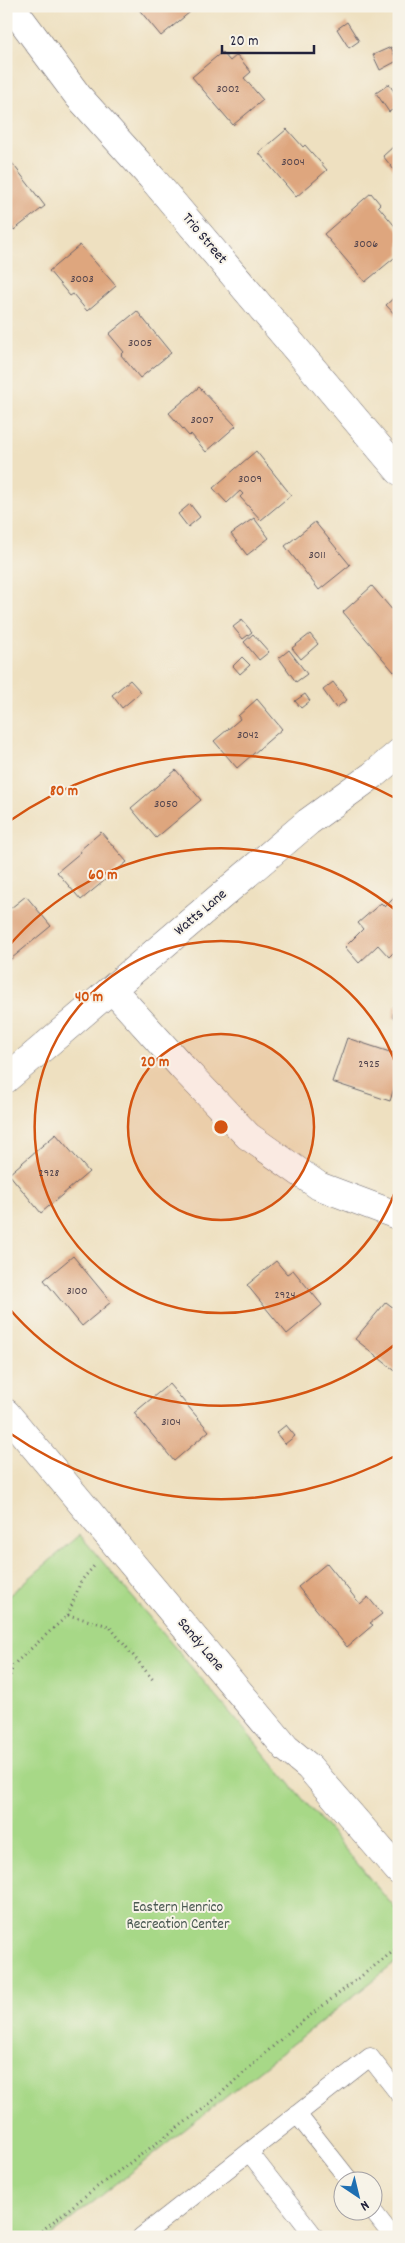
<svg xmlns="http://www.w3.org/2000/svg" width="405" height="2243" viewBox="0 0 405 2243" font-family="Dekko,sans-serif">
  <style>
    .green { fill: #a7d887; stroke: #647d61 }
    .building { fill: #dea67e }
    .lines { fill: none; stroke-linecap: round; stroke-linejoin: round }
    .lane-casing { stroke: #69646a; stroke-width: 19 }
    .street-casing { stroke: #69646a; stroke-width: 29 }
    .path { stroke: #69646a; stroke-width: 3; stroke-dasharray: 1 4; stroke-linecap: butt }
    .lane { stroke: #fff; stroke-width: 18 }
    .street { stroke: #fff; stroke-width: 28 }
    .ring { fill: none; stroke: #d45411; stroke-width: 2.5 }
    .labels { text-anchor: middle; dominant-baseline: central; stroke-width: 4; stroke-linejoin: round; paint-order: stroke }
    .number-label { font-size: 12px; fill: #51434c }
    .street-label { font-size: 15px; fill: #22223b; stroke: #f7f3e8 }
    .park-label { font-size: 15px; fill: #4a5952; stroke: #f7f3e8 }
    .centre { fill: #d45411; stroke: #f7f3e8; stroke-width: 2.5 }
    .ring-label { font-size: 15px; text-anchor: middle; font-weight: bold; fill: #d45411; stroke: #f7f3e8; stroke-width: 4; stroke-linejoin: round; paint-order: stroke }
  </style>
  <rect width="100%" height="100%" fill="#f7f3e8"/>
  <filter id="ink" filterUnits="userSpaceOnUse"><feTurbulence type="fractalNoise" baseFrequency=".02" numOctaves="2"/><feDisplacementMap in="SourceGraphic" scale="10" xChannelSelector="R" yChannelSelector="G"/><feConvolveMatrix kernelMatrix="1 2 1 2 8 2 1 2 1" color-interpolation-filters="sRGB"/></filter>
  <filter id="wash" filterUnits="userSpaceOnUse"><feTurbulence type="fractalNoise" baseFrequency=".0096" numOctaves="4" result="noise"/><feDisplacementMap in="SourceGraphic" scale="20" xChannelSelector="R" yChannelSelector="G"/><feGaussianBlur stdDeviation="1.12" result="paint"/><feColorMatrix in="noise" values="0 0 0 0 0 0 0 0 0 0 0 0 0 0 0 0 0 1.4 0 .05"/><feComposite in="paint" operator="in"/></filter>
  <g filter="url(#wash)">
    <rect width="100%" height="100%" fill="#eee0c0"/>
    <path class="green" d="M80 1535 399 1913V1960L49 2237H6V1598Z"/>
    <g id="blocks">
      <path class="building" d="M136 6H185L190 12 161 36Z
        M347 22 359 41 349 48 337 29Z
        M391 47 397 61 380 70 373 55Z
        M222 52 230 61 237 55 251 72 244 78 263 100 233 125 192 77Z
        M389 84 399 99V106L389 112 376 93Z
        M287 129 303 147 305 145 327 170 296 197 259 153Z
        M394 146 399 151V166L394 170 383 156Z
        M12 163 45 206 14 230 6 220V167Z
        M371 193 380 204 378 206 399 231V254L365 282 324 234Z
        M80 245 116 286 87 311 73 294 70 296 49 271Z
        M399 293V319L386 305Z
        M137 311 171 353 140 378 121 355 124 352 109 334Z
        M199 387 236 426 206 452 191 434 189 436 169 413Z
        M256 451 291 495 261 520 240 497 243 494 240 491 227 503 213 488Z
        M190 504 200 517 188 527 178 514Z
        M254 518 269 538 247 555 231 534Z
        M315 522 350 565 319 590 285 546Z
        M372 586 399 618V668L394 672 343 612Z
        M242 620 252 632 243 639 233 627Z
        M253 634 269 652 259 660 244 642Z
        M310 634 318 644 301 659 292 648Z
        M289 650 307 674 296 682 279 658Z
        M242 657 250 665 240 674 233 666Z
        M130 680 141 692 122 708 112 695Z
        M333 682 347 700 336 708 323 690Z
        M305 694 310 701 301 708 295 701Z
        M257 699 282 729 237 768 214 741 240 719 238 716Z
        M176 770 201 800 156 838 131 808Z
        M101 832 127 862 81 900 57 872 81 852 80 850Z
        M399 893V947L389 957 378 945 359 963 345 947 363 929 358 923 381 903 385 907Z
        M26 896 51 926 6 963V912Z
        M394 1006H399V1018H393Z
        M347 1038 399 1055V1072L390 1101 332 1082Z
        M56 1134 89 1172 41 1213 9 1174Z
        M73 1256 111 1302 82 1326 44 1280Z
        M276 1261 287 1274 293 1270 322 1305 287 1334 247 1285Z
        M386 1302 399 1312V1374L355 1339Z
        M169 1384 209 1431 174 1461 134 1413Z
        M286 1425 295 1436 285 1444 276 1433Z
        M327 1563 360 1604 368 1597 382 1614 370 1623 373 1625 347 1647 298 1587Z"/>
    </g>
  </g>
  <g filter="url(#ink)">
    <use href="#blocks" fill-opacity="0" stroke="#69646a" stroke-width="1"/>
    <g class="lines">
      <defs>
        <path id="lane" d="M297 2114 349 2180
          M249 2152 315 2237
          M372 2210 393 2237
          M141 2237 370 2057 399 2094"/>
        <path id="street" d="M11 6 78 96 151 177 399 471
          M112 989 183 1068 248 1136 319 1186 399 1216
          M6 1079 308 822 373 775 399 753
          M6 1413 286 1748 309 1767 399 1871"/>
      </defs>
      <use href="#lane" class="lane-casing"/>
      <use href="#street" class="street-casing"/>
      <path class="path" d="M68 1615 109 1626 154 1681
        M6 1690 13 1665 68 1615 81 1581 94 1566
        M34 2237 89 2193 207 2106 290 2031 399 1947"/>
      <use href="#lane" class="lane"/>
      <use href="#street" class="street"/>
    </g>
  </g>
  <circle cx="221" cy="1127" r="93" fill="#d45411" fill-opacity=".12"/>
  <g class="ring">
    <circle cx="221" cy="1127" r="93"/>
    <path d="M398 1183A186 186 0 1 1 398 1071"/>
    <path d="M398 1342A279 279 0 0 1 7 1306M7 948A279 279 0 0 1 398 912"/>
    <path d="M399 1454A372 372 0 0 1 8 1432M8 822A372 372 0 0 1 399 800"/>
  </g>
  <g class="labels">
    <g class="number-label">
      <text x="228" y="89">3002</text>
      <text x="293" y="162">3004</text>
      <text x="366" y="244">3006</text>
      <text x="82" y="279">3003</text>
      <text x="140" y="343">3005</text>
      <text x="202" y="420">3007</text>
      <text x="250" y="479">3009</text>
      <text x="317" y="555">3011</text>
      <text x="248" y="735">3042</text>
      <text x="166" y="804">3050</text>
      <text x="369" y="1064">2925</text>
      <text x="49" y="1173">2928</text>
      <text x="77" y="1291">3100</text>
      <text x="285" y="1295">2924</text>
      <text x="171" y="1422">3104</text>
    </g>
    <g class="street-label">
      <text transform="translate(204 239) rotate(50)">Trio Street</text>
      <text transform="translate(201 913) rotate(-40)">Watts Lane</text>
      <text transform="translate(200 1645) rotate(50)">Sandy Lane</text>
    </g>
    <g class="park-label">
      <text x="178" y="1908">Eastern Henrico<tspan x="178" dy="17">Recreation Center</tspan></text>
    </g>
  </g>
  <circle cx="221" cy="1127" r="8" class="centre"/>
  <g class="ring-label">
    <text x="64" y="795">80 m</text>
    <text x="103" y="879">60 m</text>
    <text x="89" y="1001">40 m</text>
    <text x="155" y="1066">20 m</text>
  </g>
  <rect width="405" height="2243" fill="none" stroke="#f7f3e8" stroke-width="25"/>
  <g transform="translate(358 2196) rotate(145)"><circle r="24" fill="#f7f3e8" stroke="#a29fa3"/>
  <path d="M0-4L9 19L0 12L-9 19Z" fill="#1f6fb2"/>
  <text y="-8" font-size="14" font-weight="bold" text-anchor="middle" fill="#22223b">N</text>
  </g>
  <path d="M222 45v8h92v-8" fill="none" stroke="#22223b" stroke-width="2.5"/>
  <text x="230" y="45" font-size="15" fill="#22223b" stroke="#f7f3e8" stroke-width="4" paint-order="stroke">20 m</text>
</svg>
